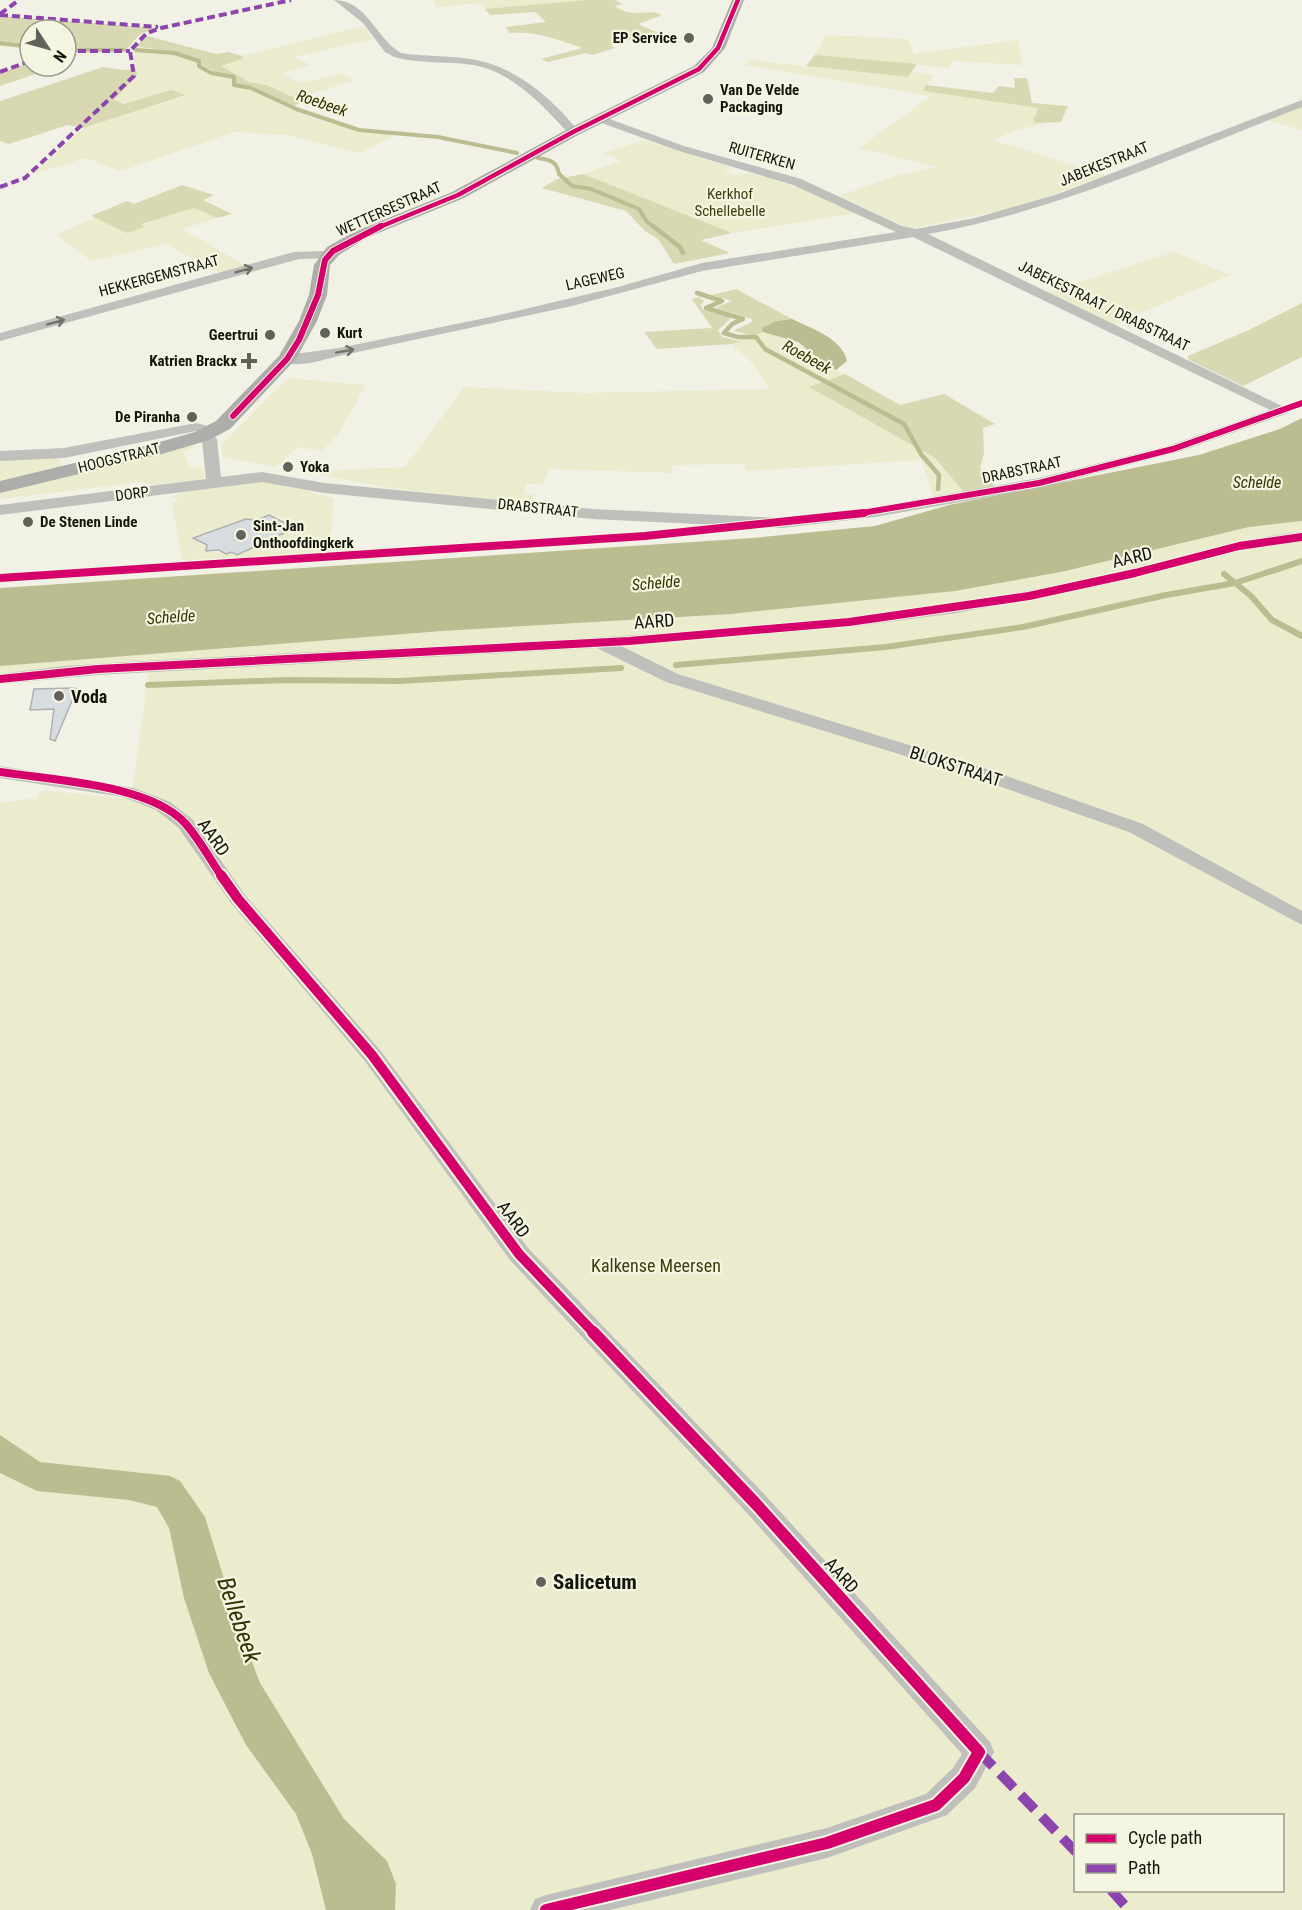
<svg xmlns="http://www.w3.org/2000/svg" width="1302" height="1910" viewBox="0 0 1302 1910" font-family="'Roboto Condensed',sans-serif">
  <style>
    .green { fill: #ebecce; fill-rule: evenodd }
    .forest { fill: #d8d8b2 }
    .water { fill: #bcbc91 }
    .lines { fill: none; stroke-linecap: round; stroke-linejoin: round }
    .stream-far2 { stroke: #bcbc91; stroke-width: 4 }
    .stream-far1 { stroke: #bcbc91; stroke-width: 4.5 }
    .stream { stroke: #bcbc91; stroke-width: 6 }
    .building { fill: #d6dce0; stroke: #aeb1af; stroke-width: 1.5 }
    .minor { fill: #bfbfbb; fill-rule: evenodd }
    .major { fill: #adada9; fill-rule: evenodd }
    .quiet-far1 { stroke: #8e44ad; stroke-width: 4; stroke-dasharray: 8 4; stroke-linecap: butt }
    .quiet { stroke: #8e44ad; stroke-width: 10; stroke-dasharray: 20 10; stroke-linecap: butt }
    .cycleway-far4-casing { stroke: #f5f6e1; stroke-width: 7 }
    .cycleway-far3-casing { stroke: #f5f6e1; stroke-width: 8 }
    .cycleway-far2-casing { stroke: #f5f6e1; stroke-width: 10 }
    .cycleway-far1-casing { stroke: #f5f6e1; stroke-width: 14 }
    .cycleway-casing { stroke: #f5f6e1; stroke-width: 16 }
    .cycleway-far4 { stroke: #d6006c; stroke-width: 4.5 }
    .cycleway-far3 { stroke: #d6006c; stroke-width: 6 }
    .cycleway-far2 { stroke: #d6006c; stroke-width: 8 }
    .cycleway-far1 { stroke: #d6006c; stroke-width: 10 }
    .cycleway { stroke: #d6006c; stroke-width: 12 }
    .oneway { stroke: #72726d }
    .poi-dot { fill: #62625a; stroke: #f5f6e1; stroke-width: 2 }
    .labels { text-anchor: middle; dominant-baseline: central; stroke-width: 4.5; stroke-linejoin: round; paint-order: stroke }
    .far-poi-label { font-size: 15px; font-weight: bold; fill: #15150e; stroke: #f5f6e1; text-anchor: start }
    .far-street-label { font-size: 15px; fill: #15150e; stroke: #f5f6e1 }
    .far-park-label { font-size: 15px; fill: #3d3d0e; stroke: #f5f6e1 }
    .far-water-label { font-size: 16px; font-style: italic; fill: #343302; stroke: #f5f6e1 }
    .street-label { font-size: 18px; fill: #15150e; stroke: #f5f6e1 }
    .poi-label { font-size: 18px; font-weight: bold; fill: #15150e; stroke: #f5f6e1; text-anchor: start }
    .park-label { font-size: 18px; fill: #3d3d0e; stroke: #f5f6e1 }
    .near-poi-label { font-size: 21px; font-weight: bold; fill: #15150e; stroke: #f5f6e1; text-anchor: start }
    .near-water-label { font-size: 24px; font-style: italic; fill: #343302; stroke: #f5f6e1 }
  </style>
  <rect width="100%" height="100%" fill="#f1f1e6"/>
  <path class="green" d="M433 0H588L485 9 482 3 437 7Z
    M363 26 373 39 294 57 311 65 281 73 300 83 341 74 355 80 299 98 249 82 221 66 241 59 242 56Z
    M826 35 908 39 914 54 1018 40 1023 65 952 61 949 68 815 55Z
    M136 46 185 54 215 72 233 76 234 81C254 88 270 100 288 108 322 124 360 131 397 134L360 153 286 135 234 132 121 171 85 158 31 175 83 128 185 96 171 90 124 104 113 100 138 74 133 58Z
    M749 60 907 77 912 72 934 75 923 91 1040 108 1034 115 1036 123 1045 124 1015 130 993 140 1106 175 1021 206 911 229 839 196 896 176 937 167 859 148 931 96 744 65Z
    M1302 106V130L1265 120Z
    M644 140 733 168 724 171 734 175C759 167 830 202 857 213L732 233 583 174 621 161 603 153Z
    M194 208 217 218 182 229 246 266 220 273 165 244 91 261 56 234 96 218 127 233 140 224Z
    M1174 252 1230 275 1112 325 1044 293Z
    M763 332C802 339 812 358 845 374L809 387 935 458 964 492 934 497 921 460 745 471V464L673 465 672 473 550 469 542 484H526L524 494 535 495 529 504 396 489 319 475 320 471 405 467 464 387 585 393 769 389 752 363 732 344Z
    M288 378 366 385 338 434 322 451 298 447 276 467 222 457V445L226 440Z
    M189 446H196L183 452 190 468 202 467 205 478C188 486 160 489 142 482L0 499V492Z
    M57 457 64 468 0 483V459Z
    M264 481 279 482 334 499 329 553 182 560 172 504 179 501 172 497 192 490ZM271 514 285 519 283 522 294 528 226 554 211 551 194 539 245 519 257 520Z
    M1302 521V1910H0V803L37 798 42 790 120 798 132 794 149 668 0 675V666L442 631 731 614 955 591 1061 572 1249 527ZM1076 1816H1282V1890H1076Z"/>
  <path class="forest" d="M587 0H615L623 4 615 6C637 21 644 7 662 15L638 24 658 33 611 45 615 48 592 55 586 53 548 62 541 59 582 48C560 40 533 30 510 33L505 27 546 22 535 12 490 15 485 9Z
    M0 16 157 28 140 34 126 50H66V30H30V48L0 46Z
    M147 36 216 54 228 52 242 56V59L221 66 249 82 266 85 304 102 294 106 252 87 237 84 233 76 215 72 185 54 136 46Z
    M815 55 917 64 908 77 806 66Z
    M30 62V66H60L0 86V73Z
    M103 67 124 70 136 69 138 74 114 100 124 104 171 90 186 95 83 128 68 125 9 144 0 141V101Z
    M1014 78H1027L1032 103 1068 106 1061 122 1036 123 1033 119 1039 108 923 91 926 85 993 93 999 86 1015 88Z
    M583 174 732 233 701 240 730 253 674 264 658 239 645 231 626 211 542 188 557 179Z
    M182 185 214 195 203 200 232 214 217 218 194 208 141 224 145 227 127 233 91 216 127 201 134 204Z
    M736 289 792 319 776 321 762 328 763 332 732 344 657 349 644 332 712 328 692 299 699 297 704 301 701 305 703 310 732 317 718 330 722 337 739 341 751 335 733 331 752 322V319L719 309 717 307 732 301 712 295Z
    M1302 303V357L1243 386 1189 360 1188 356 1249 330Z
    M845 374 900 405 944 394 995 424 983 428 984 453 980 468 995 487 964 492 935 458 809 387Z"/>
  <path class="water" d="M792 319C812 329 842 338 847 361L836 370 825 364 798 342 763 332 762 328 776 321Z
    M1302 418V521L1249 527 1061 572 955 591 731 614 442 631 0 666V588L753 538 875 526 949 505 1199 455 1280 429Z
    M0 1435 40 1462 170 1476 180 1481 205 1517 240 1631 260 1683 344 1819 387 1861 396 1884 395 1910H326L312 1854 296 1814 246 1745 209 1673 184 1598 169 1528 157 1507 129 1500 37 1491 0 1473Z"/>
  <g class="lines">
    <path class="stream-far2" d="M0 43 30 47
      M66 50H124
      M136 50 174 53 199 61V66L211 73 234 77V85L251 88 296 109 359 130 438 137 517 153
      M538 158C550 160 557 161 559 174L572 186 591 189 639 209 647 222 655 228"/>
    <path class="stream-far1" d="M653 226 680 247 683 253
      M697 293 722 301 706 308 743 319 732 324 724 333 738 337H756L765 349 904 424 921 454 939 475 938 489"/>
    <path class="stream" d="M1224 574 1251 596 1272 620 1302 636
      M676 665 886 647 1023 627 1166 595 1235 583 1302 561
      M148 685 287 680 400 681 621 668"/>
  </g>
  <path class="building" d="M269 515 295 528 237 555 232 552 226 554 219 550 206 551 207 545 193 538 246 519 257 520Z
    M73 688 77 689 55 741 50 739 54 709 30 710 34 689Z"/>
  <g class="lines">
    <path class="minor" d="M334 0C367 0 376 39 401 53 424 57 447 55 470 59 514 65 552 98 579 132L569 134C543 106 513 72 473 65 447 61 420 64 394 57L385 52 363 23Z
      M1302 100V107C1179 155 1058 211 928 234L1290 410 1288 413 1178 452 1039 488 875 517 782 528 593 519 324 493 262 482 0 515V505L206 479 202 441 194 436 199 432 196 431 64 458 0 461V451L64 448 196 423 217 428 219 431 213 435 217 439 221 477 262 472 324 483 593 509 782 518 875 507 1039 478 1168 446 1270 410 913 237 702 271 572 306 339 356C324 359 292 371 280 359L287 355 339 348 495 316 618 287 702 263 896 232 793 185 676 150 596 121V117H604L684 146 801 179 902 226 916 229 975 218 1058 194Z
      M328 251 333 252V258L299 259 0 341V333L294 252Z
      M1302 532V542L1239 551 1100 586 957 613 849 627 621 646 678 674 987 769 1143 824 1302 911V925L1129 832 973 777 666 682 597 648 98 675 0 684V674L65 666C339 647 612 645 884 613 967 603 1049 588 1131 569 1188 556 1243 537 1302 532Z
      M0 766 134 788 170 802 192 819 245 895 380 1050 528 1248 766 1496 990 1742 994 1752 975 1788 947 1815 827 1858 610 1910H530L535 1899 546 1895 827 1828 926 1794 953 1768 962 1754 746 1512 510 1260 364 1060 231 903 178 827 156 810 123 797 0 778Z"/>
    <path class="major" d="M732 0H744L725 48 704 72 578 135 464 198 366 238 339 255 330 265 327 295 317 321 296 359 230 429 209 440 162 454 0 493V481L149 445 195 432 216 421 279 356 299 321 309 295 314 265 327 247 354 232 452 192 568 129 694 66 712 48Z"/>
    <path class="quiet-far1" d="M0 14 19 0
      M0 15 158 27
      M66 51H130
      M0 72 30 61
      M0 187 25 178 134 76 130 51 147 33 161 28 291 0"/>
    <path class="quiet" d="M979 1752 1076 1852
      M1111 1890 1129 1910"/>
    <defs>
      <path id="cycleway-far4" d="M377 228 458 195 573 132 699 69 718 48 738 0"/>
      <path id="cycleway-far3" d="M233 416 287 359 299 340 318 295 325 260 333 251 381 226
        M850 515 1039 483 1173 449 1302 403"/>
      <path id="cycleway-far2" d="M0 578 645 536 864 513
        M0 679 98 669 629 641 849 622 1029 596 1135 573 1239 546 1302 537
        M0 772C52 780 149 784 185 823 199 839 210 859 222 877"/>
      <path id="cycleway-far1" d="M221 875 238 899 372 1055 519 1254 595 1334"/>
      <path id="cycleway" d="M546 1910 827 1843 936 1805 964 1778 979 1752 756 1504 593 1332"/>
    </defs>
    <use href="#cycleway-far4" class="cycleway-far4-casing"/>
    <use href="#cycleway-far3" class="cycleway-far3-casing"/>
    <use href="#cycleway-far2" class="cycleway-far2-casing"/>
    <use href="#cycleway-far1" class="cycleway-far1-casing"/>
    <use href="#cycleway" class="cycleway-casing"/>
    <use href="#cycleway-far4" class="cycleway-far4"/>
    <use href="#cycleway-far3" class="cycleway-far3"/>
    <use href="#cycleway-far2" class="cycleway-far2"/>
    <use href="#cycleway-far1" class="cycleway-far1"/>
    <use href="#cycleway" class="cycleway"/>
  </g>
  <defs><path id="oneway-shaft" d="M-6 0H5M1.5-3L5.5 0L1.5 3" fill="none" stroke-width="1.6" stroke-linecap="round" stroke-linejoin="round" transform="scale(1.5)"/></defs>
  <g class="oneway">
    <use href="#oneway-shaft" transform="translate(244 270) rotate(-15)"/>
    <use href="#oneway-shaft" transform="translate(56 322) rotate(-15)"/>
    <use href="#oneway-shaft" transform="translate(345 351) rotate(-10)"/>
  </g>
  <g class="poi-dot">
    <circle cx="689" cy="38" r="6"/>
    <circle cx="708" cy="99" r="6"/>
    <circle cx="325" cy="333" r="6"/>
    <circle cx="270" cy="335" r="6"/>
    <path d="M246 352h6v6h6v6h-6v6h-6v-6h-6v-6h6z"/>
    <circle cx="192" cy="417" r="6"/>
    <circle cx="288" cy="467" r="6"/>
    <circle cx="28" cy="522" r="6"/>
    <circle cx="241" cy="535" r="6"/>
    <circle cx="59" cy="696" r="6"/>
    <circle cx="541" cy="1582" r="6"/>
  </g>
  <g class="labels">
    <g class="far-poi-label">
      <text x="677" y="38" text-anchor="end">EP Service</text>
      <text x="720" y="90">Van De Velde<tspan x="720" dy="17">Packaging</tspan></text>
      <text x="337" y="333">Kurt</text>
      <text x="258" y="335" text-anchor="end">Geertrui</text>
      <text x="237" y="361" text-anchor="end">Katrien Brackx</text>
      <text x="180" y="417" text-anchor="end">De Piranha</text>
      <text x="300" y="467">Yoka</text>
      <text x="40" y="522">De Stenen Linde</text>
      <text x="253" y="526">Sint-Jan<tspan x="253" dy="17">Onthoofdingkerk</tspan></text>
    </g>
    <g class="far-street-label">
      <text transform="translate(762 156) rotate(16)">RUITERKEN</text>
      <text transform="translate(1104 164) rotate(-22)">JABEKESTRAAT</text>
      <text transform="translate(389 209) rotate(-24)">WETTERSESTRAAT</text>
      <text transform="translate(159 276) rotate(-15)">HEKKERGEMSTRAAT</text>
      <text transform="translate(595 279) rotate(-13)">LAGEWEG</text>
      <text transform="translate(1104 306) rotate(26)">JABEKESTRAAT / DRABSTRAAT</text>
      <text transform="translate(119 458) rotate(-14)">HOOGSTRAAT</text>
      <text transform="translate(1022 470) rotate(-12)">DRABSTRAAT</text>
      <text transform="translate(132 494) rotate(-8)">DORP</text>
      <text transform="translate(538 508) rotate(6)">DRABSTRAAT</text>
    </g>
    <g class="far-park-label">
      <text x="730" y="194">Kerkhof<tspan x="730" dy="17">Schellebelle</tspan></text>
    </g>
    <g class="far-water-label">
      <text transform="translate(322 103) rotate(19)">Roebeek</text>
      <text transform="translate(807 357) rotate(29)">Roebeek</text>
      <text x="1257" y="482">Schelde</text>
      <text transform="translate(656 583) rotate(-5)">Schelde</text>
      <text transform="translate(171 617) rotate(-4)">Schelde</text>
    </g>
    <g class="street-label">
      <text transform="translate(1132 557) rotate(-13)">AARD</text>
      <text transform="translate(654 621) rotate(-4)">AARD</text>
      <text transform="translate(956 766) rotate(18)">BLOKSTRAAT</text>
      <text transform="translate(214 837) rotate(55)">AARD</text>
      <text transform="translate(514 1219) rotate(53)">AARD</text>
      <text transform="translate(842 1575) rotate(48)">AARD</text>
    </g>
    <g class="poi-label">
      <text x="71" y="696">Voda</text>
    </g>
    <g class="park-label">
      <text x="656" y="1265">Kalkense Meersen</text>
    </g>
    <g class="near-poi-label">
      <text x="553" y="1582">Salicetum</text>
    </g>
    <g class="near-water-label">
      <text transform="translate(239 1620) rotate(71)">Bellebeek</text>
    </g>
  </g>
  <rect x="1074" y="1814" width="210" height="78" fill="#f5f6e1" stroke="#9b9c8d" stroke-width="1.5"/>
  <rect x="1086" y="1834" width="30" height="9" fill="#d6006c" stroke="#9b9c8d" stroke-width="1.5"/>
  <text x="1128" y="1844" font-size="18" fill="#15150e">Cycle path</text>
  <rect x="1086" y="1864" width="30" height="9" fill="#8e44ad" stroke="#9b9c8d" stroke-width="1.5"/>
  <text x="1128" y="1874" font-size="18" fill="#15150e">Path</text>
  <g transform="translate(48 48) rotate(126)"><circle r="28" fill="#f5f6e1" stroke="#9b9c8d" stroke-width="1.5"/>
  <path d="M0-4.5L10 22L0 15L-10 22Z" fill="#62625a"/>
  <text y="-9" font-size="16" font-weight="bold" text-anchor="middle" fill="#15150e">N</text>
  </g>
</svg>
